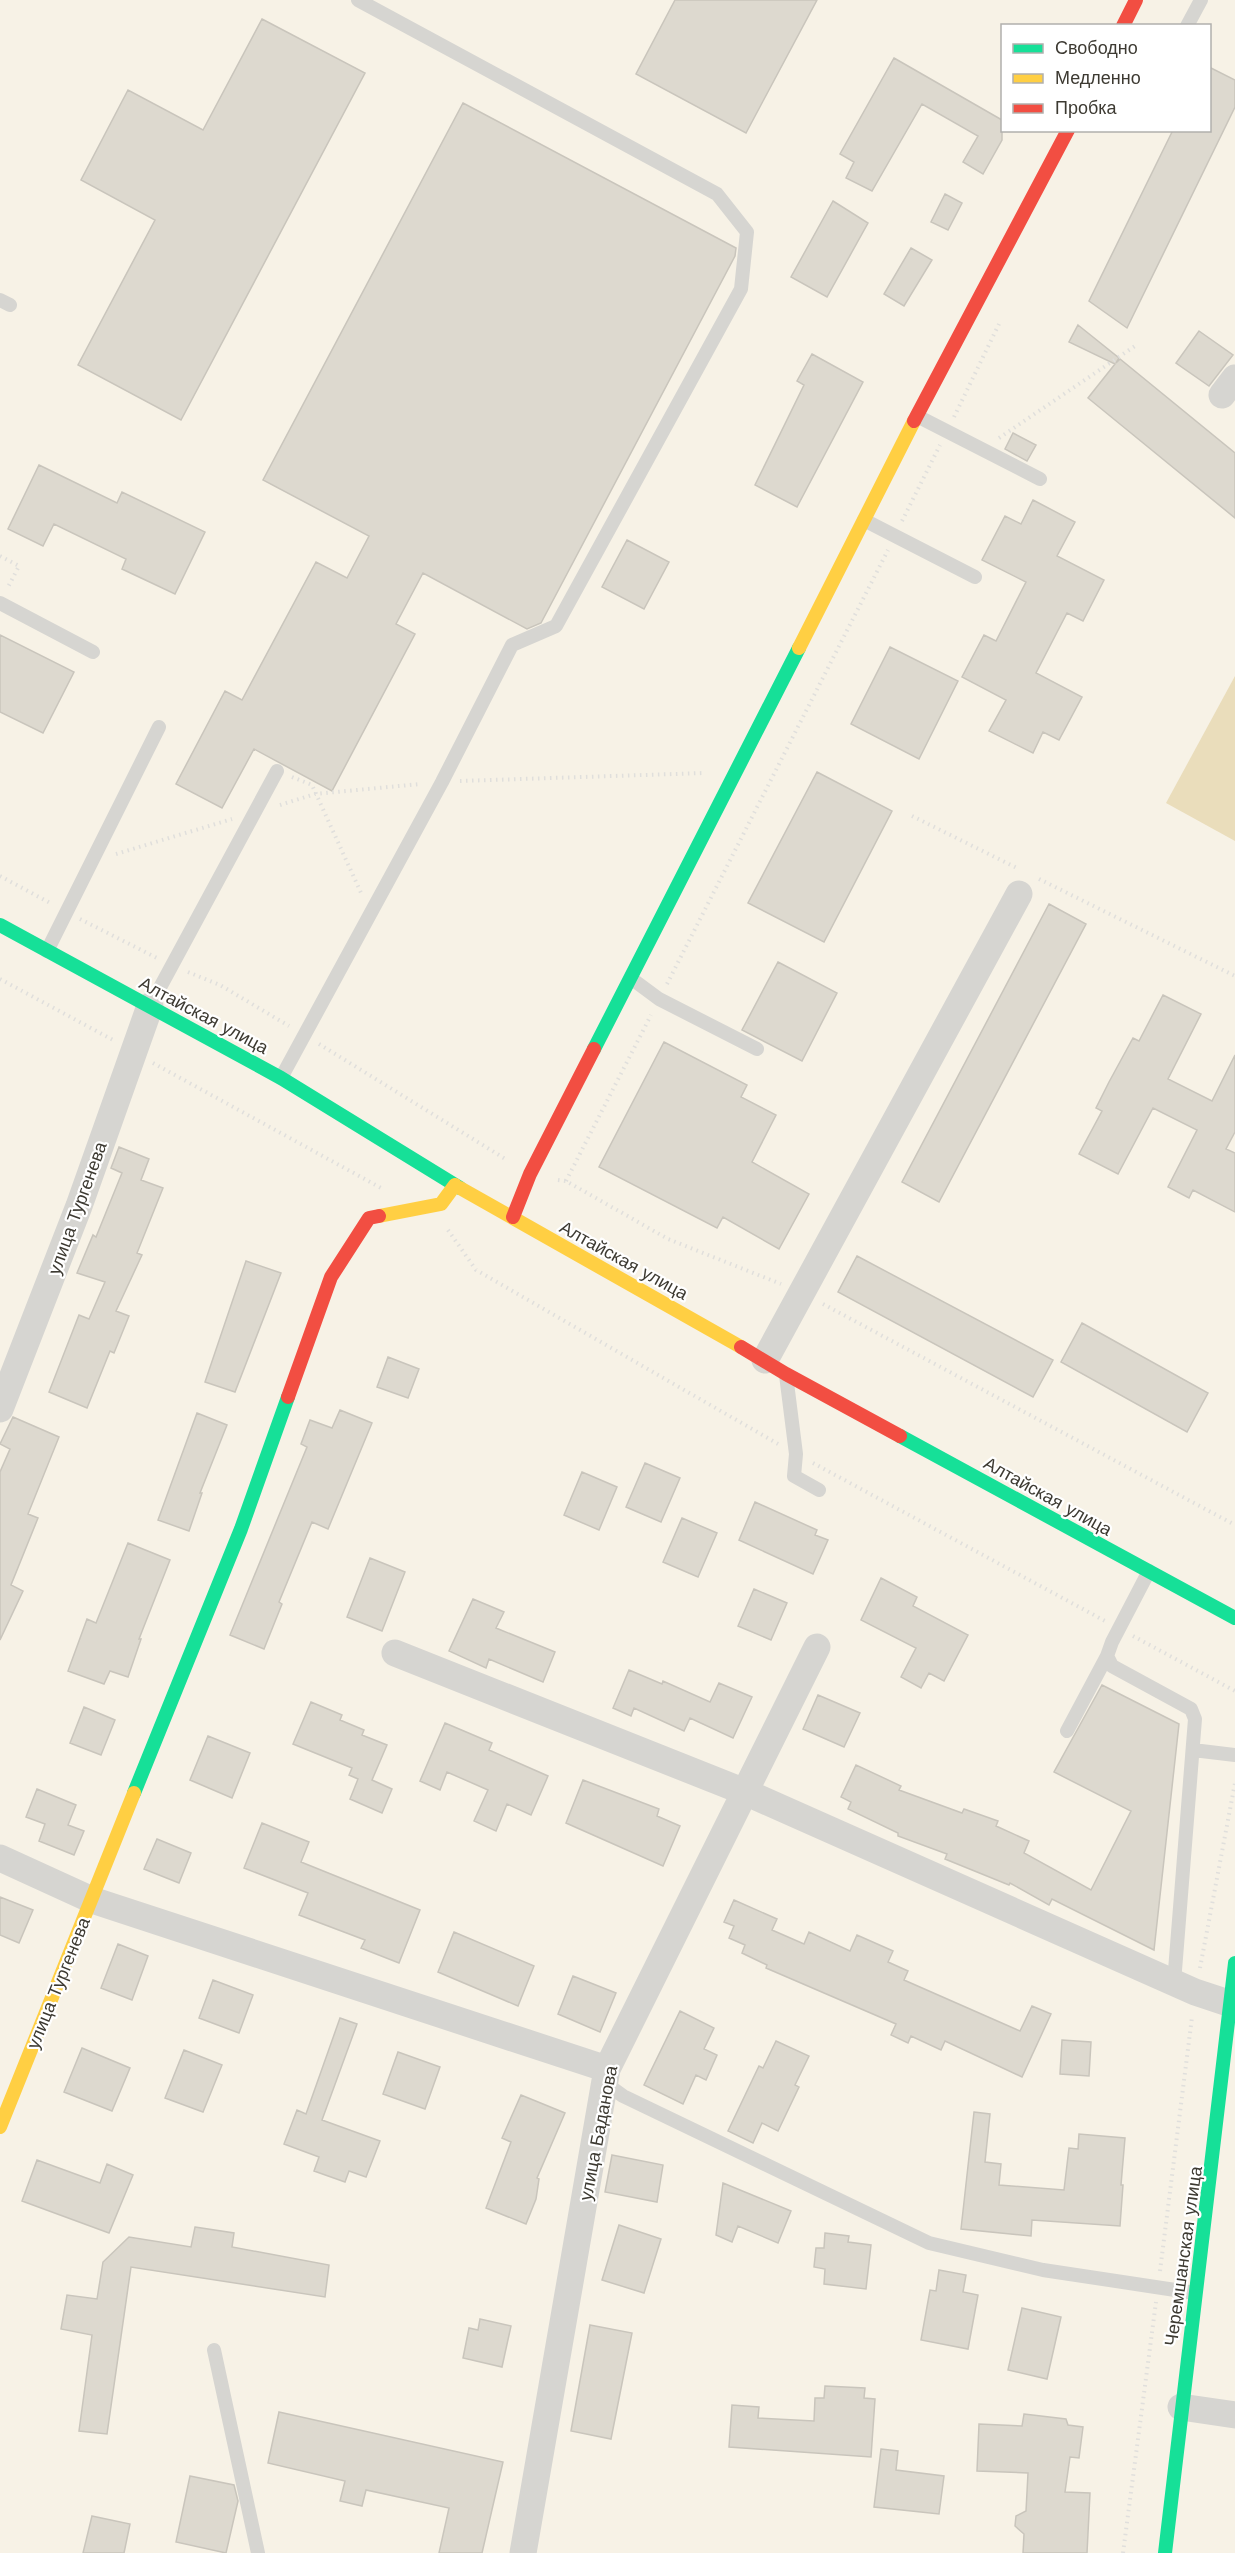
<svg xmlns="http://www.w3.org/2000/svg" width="1235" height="2553" viewBox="0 0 1235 2553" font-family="'Work Sans',sans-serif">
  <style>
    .green { fill: #eaddbb }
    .building { fill: #ddd9cf; stroke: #c9c5bc; stroke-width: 1.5 }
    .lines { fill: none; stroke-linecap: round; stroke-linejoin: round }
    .path { stroke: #e0dfdc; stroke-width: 4; stroke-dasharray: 1.5 4.5; stroke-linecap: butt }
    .lane { stroke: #d6d5d1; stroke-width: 14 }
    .street { stroke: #d6d5d1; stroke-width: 27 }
    .fast { stroke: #16e098; stroke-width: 14 }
    .slow { stroke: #ffcf43; stroke-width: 14 }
    .jam { stroke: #f24e42; stroke-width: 14 }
    .labels { text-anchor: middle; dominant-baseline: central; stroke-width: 4.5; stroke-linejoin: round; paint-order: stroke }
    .street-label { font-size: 18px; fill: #3d3a32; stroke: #fff }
  </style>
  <rect width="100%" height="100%" fill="#f7f2e6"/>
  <path class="green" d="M1235 676V841L1166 803Z"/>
  <path class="building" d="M675 0H817L746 133 636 74Z
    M262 19 365 73 181 420 78 365 155 220 81 180 128 90 203 130Z
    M894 58 1002 120V140L983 174 963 162 978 136 922 104 872 191 846 178 854 162 840 154Z
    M1209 67 1235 80V107L1127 328 1089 301 1173 130H1209Z
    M463 103 736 248 735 256 541 623 527 629 423 573 396 624 415 634 332 791 254 749 222 808 176 784 225 691 242 700 316 562 347 578 369 536 263 480Z
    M945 194 962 203 948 230 931 222Z
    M833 201 868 223 827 297 791 277Z
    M911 248 932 260 904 306 884 294Z
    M1078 325 1119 358 1116 363 1120 359 1235 453V518L1088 398 1115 364 1069 342Z
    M1199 331 1233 355 1209 386 1176 363Z
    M812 354 863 382 797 507 755 485 804 385 797 381Z
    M1013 433 1036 445 1027 461 1005 449Z
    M39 465 117 503 122 492 205 532 175 594 122 569 126 559 54 524 43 546 8 529Z
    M1033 500 1075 522 1057 556 1104 580 1083 621 1067 613 1036 673 1082 697 1059 740 1043 732 1033 753 989 731 1006 700 962 677 984 635 996 641 1026 582 982 560 1005 516 1021 524Z
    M627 540 669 562 644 609 602 587Z
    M0 635 74 672 43 733 0 712Z
    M890 647 958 681 919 759 851 724Z
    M817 772 892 811 824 942 748 903Z
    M1049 904 1086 924 939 1202 902 1182Z
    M778 962 837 993 802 1061 742 1030Z
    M1163 995 1201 1014 1168 1079 1212 1101 1235 1055V1132L1226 1149 1235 1153V1212L1193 1190 1189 1198 1168 1187 1197 1130 1153 1108 1118 1174 1079 1154 1102 1111 1096 1108 1109 1082 1133 1038 1139 1041Z
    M664 1042 747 1085 741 1097 776 1115 752 1162 809 1194 779 1249 723 1217 717 1228 599 1167Z
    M119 1147 149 1159 141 1180 163 1188 137 1253 142 1255 116 1311 129 1316 114 1353 110 1351 87 1408 49 1392 79 1315 89 1319 105 1282 77 1273 93 1235 96 1237 122 1173 111 1168Z
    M857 1256 1053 1360 1033 1397 838 1292Z
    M246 1261 281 1273 235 1392 205 1382Z
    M1082 1323 1208 1393 1187 1432 1061 1362Z
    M388 1357 419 1369 408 1398 377 1387Z
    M340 1410 372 1423 328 1529 312 1522 279 1602 282 1604 264 1649 230 1635 307 1447 301 1444 310 1420 332 1428Z
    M197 1413 227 1425 200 1493H202L189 1531 158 1520Z
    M13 1417 59 1437 28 1514 38 1518 11 1585 23 1591 0 1640V1472L10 1449 0 1444Z
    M645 1463 680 1478 661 1522 626 1507Z
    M582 1472 617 1487 599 1530 564 1515Z
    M755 1502 817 1530 815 1535 828 1540 813 1574 739 1540Z
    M682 1518 717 1533 698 1577 663 1562Z
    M128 1543 170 1560 139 1639H141L128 1677 110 1671 104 1684 68 1671 87 1619 96 1623Z
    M370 1558 405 1572 382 1631 347 1617Z
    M881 1578 917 1597 913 1606 968 1635 944 1681 929 1673 921 1688 901 1677 916 1648 861 1620Z
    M754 1589 787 1603 771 1640 738 1626Z
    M473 1599 504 1612 496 1628 555 1652 543 1682 489 1659 486 1668 449 1651Z
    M629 1670 662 1684 663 1681 710 1702 719 1683 752 1697 733 1738 690 1718 684 1731 634 1708 631 1716 613 1708Z
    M1102 1685 1179 1724 1154 1950 1052 1899 1049 1905 1010 1883 1009 1885 945 1859 947 1854 898 1836V1833L848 1809 851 1802 841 1797 856 1765 901 1786 899 1790 962 1813 964 1809 998 1821 996 1826 1029 1841 1024 1853 1091 1890 1131 1811 1054 1772Z
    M818 1695 860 1713 844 1747 803 1729Z
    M311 1702 342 1715 340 1720 364 1730 362 1735 387 1745 372 1780 392 1789 382 1813 350 1799 358 1779 349 1775 352 1768 293 1744Z
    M84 1707 115 1720 101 1755 70 1743Z
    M445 1723 492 1743 489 1750 548 1776 531 1815 507 1804 496 1831 474 1821 488 1790 447 1772 440 1790 420 1781Z
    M208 1736 250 1753 232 1798 190 1780Z
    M583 1780 659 1809 657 1816 680 1826 663 1866 566 1823Z
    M37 1789 76 1805 68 1825 84 1831 74 1855 39 1841 45 1824 26 1817Z
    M262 1823 309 1842 301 1862 420 1910 399 1963 361 1948 365 1940 299 1915 308 1893 244 1868Z
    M157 1839 191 1853 179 1883 144 1869Z
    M0 1897 33 1910 19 1943 0 1935Z
    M734 1900 777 1919 772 1930 804 1944 809 1932 850 1951 857 1935 893 1951 888 1962 908 1971 904 1980 1020 2031 1032 2006 1051 2014 1022 2077 945 2041 941 2050 911 2036 908 2043 891 2035 896 2024 766 1968 767 1965 742 1953 745 1945 729 1938 734 1926 724 1922Z
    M454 1932 534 1966 518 2006 438 1972Z
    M118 1944 148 1956 132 2000 101 1988Z
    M573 1976 616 1993 600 2032 558 2014Z
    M213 1980 253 1995 239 2033 199 2018Z
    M680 2011 714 2028 704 2049 717 2055 706 2080 696 2075 683 2104 644 2085Z
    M340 2018 357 2024 322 2120 380 2141 366 2177 349 2171 345 2182 314 2171 319 2157 284 2144 297 2110 306 2114Z
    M1062 2040 1091 2042 1089 2076 1060 2074Z
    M776 2041 809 2056 795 2085 799 2087 778 2131 762 2123 753 2143 728 2131 759 2066 763 2068Z
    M82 2048 130 2068 112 2111 64 2092Z
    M184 2050 222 2065 203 2112 165 2098Z
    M398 2052 440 2067 425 2109 383 2094Z
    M521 2095 565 2113 537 2178 539 2179 536 2199 526 2224 486 2208 511 2142 502 2138Z
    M974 2112 990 2114 985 2162 1001 2164 999 2185 1064 2190 1069 2148 1078 2149 1079 2134 1125 2138 1121 2185H1123L1120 2226 1032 2220 1031 2236 961 2229Z
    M612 2155 663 2165 657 2202 605 2192Z
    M37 2160 100 2183 107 2164 133 2175 109 2233 22 2201Z
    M723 2183 791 2211 778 2243 738 2226 732 2242 716 2235Z
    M619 2225 661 2239 644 2293 602 2280Z
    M195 2227 234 2233 232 2247 329 2265 325 2297 131 2267 107 2434 79 2431 92 2335 61 2329 67 2295 97 2299 103 2262 129 2237 191 2247Z
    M825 2233 849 2236 848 2242 871 2245 866 2289 824 2284 825 2269 814 2267 816 2248H824Z
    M939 2270 966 2275 963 2292 978 2295 968 2349 921 2340 930 2290 936 2291Z
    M1022 2308 1061 2317 1047 2379 1008 2370Z
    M480 2319 511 2326 502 2367 463 2358 469 2328 478 2330Z
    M590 2325 632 2333 611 2439 571 2431Z
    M825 2386 865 2388 864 2398 875 2399 871 2457 729 2447 732 2405 759 2407 758 2418 814 2421 815 2398H824Z
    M279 2412 503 2462 482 2553H439L449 2508 366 2490 362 2506 340 2501 345 2481 268 2463Z
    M1024 2414 1066 2419 1068 2425 1083 2427 1079 2458 1070 2457 1065 2492 1090 2493 1087 2553H1023L1024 2534 1015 2526 1016 2516 1026 2511 1028 2473 977 2471 979 2424 1022 2426Z
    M881 2449 898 2451 896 2470 944 2476 939 2514 874 2507Z
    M190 2476 234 2485 238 2501 226 2553 176 2542Z
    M92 2516 130 2524 124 2553H83Z"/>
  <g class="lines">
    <path class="path" d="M954 417 999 324
      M999 438 1135 346
      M902 521 940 445
      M0 556 19 566 7 589
      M292 777 312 785 362 895
      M460 781 705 773
      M280 805 315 794 420 784
      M912 816 1019 869
      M116 854 232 819
      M0 876 52 904
      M1039 879 1235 976
      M80 919 157 958
      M188 972 220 985 289 1026
      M0 979 113 1040
      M667 984 888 550
      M319 1044 507 1160
      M153 1063 381 1188
      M558 1180 566 1181 668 1239 781 1284
      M566 1181 651 1015
      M448 1230 476 1270 778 1444
      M823 1304 1235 1525
      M813 1463 1105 1621
      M1133 1636 1235 1691
      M1200 1968 1235 1783
      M1160 2271 1192 2017
      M1123 2553 1156 2302"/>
    <path class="lane" d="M1187 26 1201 0
      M0 300 10 305
      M917 416 1040 479
      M864 520 975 577
      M0 603 93 652
      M47 951 159 727
      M632 979 659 999 757 1049
      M150 1006 277 771
      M281 1078 442 782 512 645 556 626 741 289 747 232 717 194 358 0
      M786 1375 796 1454 794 1476 819 1490
      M1149 1571 1112 1642 1107 1656 1112 1666 1191 1709 1195 1719 1174 1983
      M1067 1731 1107 1656
      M1193 1750 1235 1755
      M609 2077 612 2088 623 2096 929 2243 1043 2270 1195 2293
      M214 2350 258 2553"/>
    <path class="street" d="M1222 395 1235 378
      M765 1360 1019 894
      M0 1409 79 1206 150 1006
      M395 1653 745 1792 1195 1992 1231 2004
      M0 1858 92 1900 607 2069
      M1181 2407 1235 2415
      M523 2553 607 2069 817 1647"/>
    <path class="fast" d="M0 925 281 1078 460 1188
      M594 1049 799 648
      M900 1436 1235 1618
      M134 1793 241 1529 288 1397
      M1165 2553 1235 1963"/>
    <path class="slow" d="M799 648 914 421
      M460 1188 741 1347
      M379 1216 441 1204 455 1185
      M0 2127 134 1793"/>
    <path class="jam" d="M1123 26 1136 0
      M914 421 1068 130
      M513 1217 530 1174 594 1049
      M741 1347 786 1374 900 1436
      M288 1397 331 1277 369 1218 379 1216"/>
  </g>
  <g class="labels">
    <g class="street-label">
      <text transform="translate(204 1015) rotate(28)">Алтайская улица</text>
      <text transform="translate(77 1208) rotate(-70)">улица Тургенева</text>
      <text transform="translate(624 1260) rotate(29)">Алтайская улица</text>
      <text transform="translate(1048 1496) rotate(29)">Алтайская улица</text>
      <text transform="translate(58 1983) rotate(-68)">улица Тургенева</text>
      <text transform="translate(598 2133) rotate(-79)">улица Баданова</text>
      <text transform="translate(1183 2256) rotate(-82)">Черемшанская улица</text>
    </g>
  </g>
  <rect x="1001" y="24" width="210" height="108" fill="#ffffff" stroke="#b1b0ad" stroke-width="1.5"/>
  <rect x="1013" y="44" width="30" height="9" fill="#16e098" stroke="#b1b0ad" stroke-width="1.5"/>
  <text x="1055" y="54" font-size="18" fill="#3d3a32">Свободно</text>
  <rect x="1013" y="74" width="30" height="9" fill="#ffcf43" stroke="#b1b0ad" stroke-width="1.5"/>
  <text x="1055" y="84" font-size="18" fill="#3d3a32">Медленно</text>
  <rect x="1013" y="104" width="30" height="9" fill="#f24e42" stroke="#b1b0ad" stroke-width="1.5"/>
  <text x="1055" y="114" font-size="18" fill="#3d3a32">Пробка</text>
</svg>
